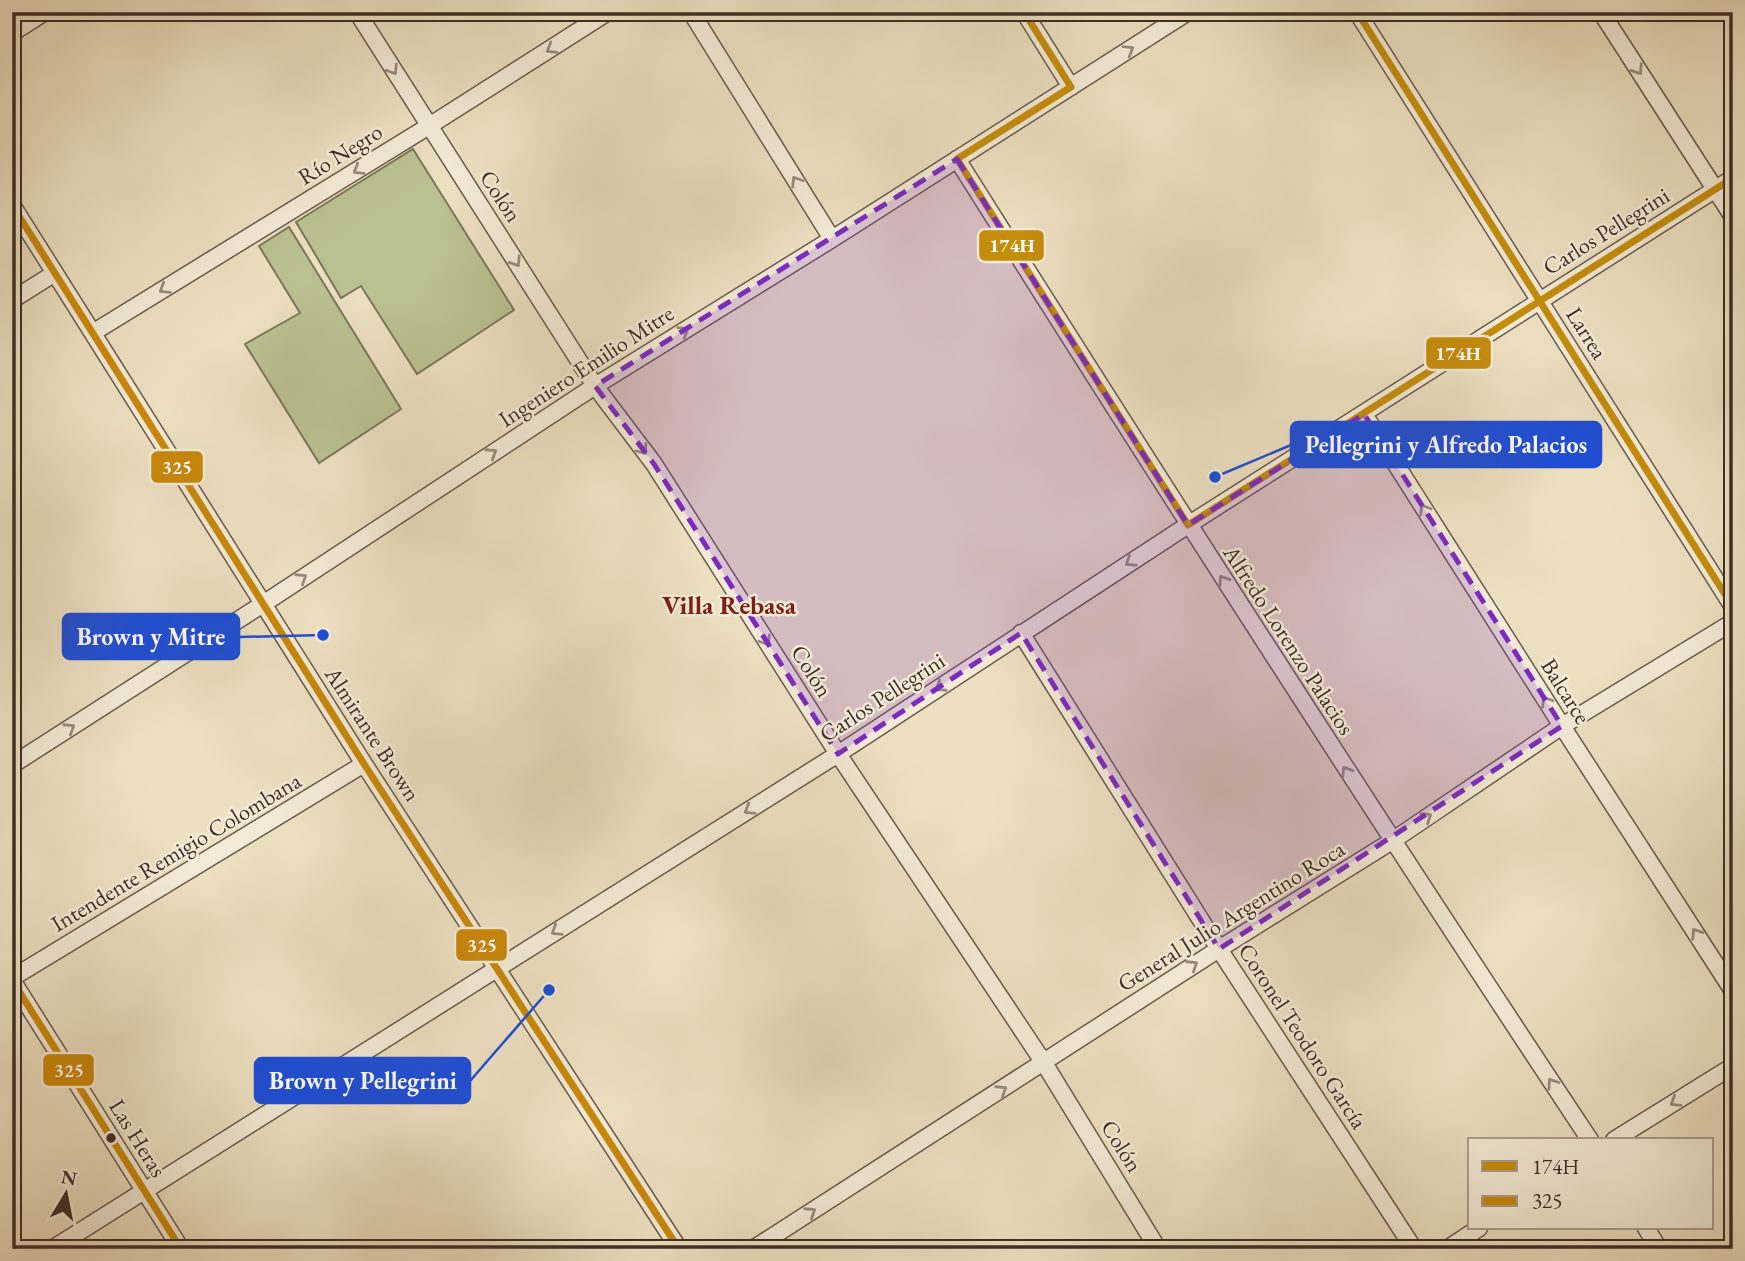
<svg xmlns="http://www.w3.org/2000/svg" width="1745" height="1261" viewBox="0 0 1745 1261" font-family="'EB Garamond',serif">
  <style>
    .green { fill: #bac191; stroke: #7c785c; stroke-width: 2 }
    .lines { fill: none; stroke-linecap: round; stroke-linejoin: round }
    .street-casing { stroke: #6a5a4e; stroke-width: 19 }
    .street { stroke: #f3ebd7; stroke-width: 16 }
    .bus-1-casing { stroke: #f3ebd7; stroke-width: 12 }
    .bus-2-casing { stroke: #f3ebd7; stroke-width: 12 }
    .bus-1 { stroke: #c48d0c; stroke-width: 7 }
    .bus-2 { stroke: #c9880a; stroke-width: 7 }
    .oneway { stroke: #988c7f }
    .marked { fill: #7b2cbf; fill-opacity: 0.2; stroke: #7b2cbf; stroke-width: 5; stroke-dasharray: 14 9; stroke-linejoin: round }
    .bus-dot { fill: #3e2e27; stroke: #f3ebd7; stroke-width: 2.5 }
    .labels { text-anchor: middle; dominant-baseline: central; stroke-width: 5; stroke-linejoin: round; paint-order: stroke }
    .street-label { font-size: 23px; fill: #3e2e27; stroke: #f3ebd7 }
    .quarter-label { font-size: 26px; font-weight: bold; fill: #7a1f14; stroke: #f3ebd7 }
    .leader { fill: none; stroke: #1d4ed8; stroke-width: 2.5 }
    .callout-dot { fill: #1d4ed8; stroke: #f3ebd7; stroke-width: 2.5 }
    .callout { fill: #1d4ed8; stroke: #1d4ed8; stroke-width: 2.5 }
    .callout-label { font-size: 24px; text-anchor: middle; font-weight: bold; fill: #fff }
    .line-badge { stroke: #f3ebd7; stroke-width: 2.5 }
    .badge-label { font-size: 19px; text-anchor: middle; font-weight: bold; fill: #fff }
  </style>
  <rect width="100%" height="100%" fill="#ece0c1"/>
  <filter id="stains"><feTurbulence type="fractalNoise" baseFrequency=".00286" numOctaves="4"/><feColorMatrix values="0 0 0 0 .2 0 0 0 0 .09 0 0 0 0 .02 0 0 0 .5 -.17"/></filter>
  <radialGradient id="worn" r=".72"><stop offset=".6" stop-color="#630" stop-opacity="0"/><stop offset="1" stop-color="#630" stop-opacity=".3"/></radialGradient>
  <path class="green" d="M413 149 514 310 417 374 361 286 341 298 296 222Z
    M289 227 401 409 319 463 245 344 300 313 259 246Z"/>
  <g class="lines">
    <defs>
      <path id="street" d="M357 12 595 386 654 464 838 754 1044 1063 1158 1249
        M691 12 832 239
        M1024 12 1071 87
        M1357 12 1733 607
        M1601 12 1733 217
        M12 33 45 12
        M957 159C1165 489 1375 816 1590 1140
        M12 205 364 764 679 1249
        M12 300 55 273
        M94 332 429 126 608 12
        M1364 414 1562 726 1733 991
        M1021 633 1219 949 1414 1249
        M12 765 263 604 595 386 832 239 1188 12
        M12 978 364 764
        M12 980 181 1249
        M1614 1140 1733 1066
        M1646 1228 1659 1249
        M52 1249 838 754 1188 525 1733 178
        M753 1249 1219 949 1392 841 1562 726 1733 622
        M1447 1249 1479 1228"/>
    </defs>
    <use href="#street" class="street-casing"/>
    <use href="#street" class="street"/>
    <defs>
      <path id="bus-1" d="M1024 12 1071 87 957 159 1188 525 1733 178
        M1357 12 1733 607"/>
      <path id="bus-2" d="M12 205 364 764 679 1249
        M12 980 181 1249"/>
    </defs>
    <use href="#bus-1" class="bus-1-casing"/>
    <use href="#bus-2" class="bus-2-casing"/>
    <use href="#bus-1" class="bus-1"/>
    <use href="#bus-2" class="bus-2"/>
  </g>
  <defs><path id="oneway-chevron" d="M-2-3.5L2.5 0L-2 3.5" fill="none" stroke-width="1.6" stroke-linecap="round" stroke-linejoin="round" transform="scale(1.75)"/></defs>
  <g class="oneway">
    <use href="#oneway-chevron" transform="translate(551 49) rotate(148)"/>
    <use href="#oneway-chevron" transform="translate(1129 50) rotate(-32)"/>
    <use href="#oneway-chevron" transform="translate(393 70) rotate(58)"/>
    <use href="#oneway-chevron" transform="translate(1638 70) rotate(57)"/>
    <use href="#oneway-chevron" transform="translate(358 170) rotate(148)"/>
    <use href="#oneway-chevron" transform="translate(796 181) rotate(-122)"/>
    <use href="#oneway-chevron" transform="translate(516 262) rotate(57)"/>
    <use href="#oneway-chevron" transform="translate(164 289) rotate(148)"/>
    <use href="#oneway-chevron" transform="translate(684 331) rotate(-32)"/>
    <use href="#oneway-chevron" transform="translate(643 450) rotate(53)"/>
    <use href="#oneway-chevron" transform="translate(492 453) rotate(-33)"/>
    <use href="#oneway-chevron" transform="translate(1424 509) rotate(-122)"/>
    <use href="#oneway-chevron" transform="translate(1130 562) rotate(147)"/>
    <use href="#oneway-chevron" transform="translate(302 578) rotate(-33)"/>
    <use href="#oneway-chevron" transform="translate(1223 580) rotate(-123)"/>
    <use href="#oneway-chevron" transform="translate(766 641) rotate(58)"/>
    <use href="#oneway-chevron" transform="translate(940 687) rotate(147)"/>
    <use href="#oneway-chevron" transform="translate(1546 701) rotate(-122)"/>
    <use href="#oneway-chevron" transform="translate(70 728) rotate(-33)"/>
    <use href="#oneway-chevron" transform="translate(1346 771) rotate(-123)"/>
    <use href="#oneway-chevron" transform="translate(749 810) rotate(148)"/>
    <use href="#oneway-chevron" transform="translate(1427 817) rotate(-34)"/>
    <use href="#oneway-chevron" transform="translate(556 931) rotate(148)"/>
    <use href="#oneway-chevron" transform="translate(1696 933) rotate(-123)"/>
    <use href="#oneway-chevron" transform="translate(1193 965) rotate(-33)"/>
    <use href="#oneway-chevron" transform="translate(1552 1083) rotate(-124)"/>
    <use href="#oneway-chevron" transform="translate(1002 1090) rotate(-33)"/>
    <use href="#oneway-chevron" transform="translate(1675 1102) rotate(148)"/>
    <use href="#oneway-chevron" transform="translate(811 1212) rotate(-33)"/>
  </g>
  <path class="marked" d="M957 159 1188 525 1364 414 1562 726 1219 949 1021 633 838 754 654 464 595 386Z"/>
  <circle class="bus-dot" cx="111" cy="1138" r="6"/>
  <g class="labels">
    <g class="street-label">
      <text transform="translate(340 154) rotate(-32)">Río Negro</text>
      <text transform="translate(501 196) rotate(57)">Colón</text>
      <text transform="translate(1606 231) rotate(-32)">Carlos Pellegrini</text>
      <text transform="translate(1587 333) rotate(58)">Larrea</text>
      <text transform="translate(586 366) rotate(-33)">Ingeniero Emilio Mitre</text>
      <text transform="translate(1289 640) rotate(57)">Alfredo Lorenzo Palacios</text>
      <text transform="translate(812 671) rotate(58)">Colón</text>
      <text transform="translate(1566 691) rotate(58)">Balcarce</text>
      <text transform="translate(882 697) rotate(-33)">Carlos Pellegrini</text>
      <text transform="translate(373 734) rotate(57)">Almirante Brown</text>
      <text transform="translate(176 852) rotate(-31)">Intendente Remigio Colombana</text>
      <text transform="translate(1231 916) rotate(-32)">General Julio Argentino Roca</text>
      <text transform="translate(1303 1036) rotate(57)">Coronel Teodoro García</text>
      <text transform="translate(138 1138) rotate(58)">Las Heras</text>
      <text transform="translate(1122 1146) rotate(58)">Colón</text>
    </g>
    <g class="quarter-label">
      <text x="729" y="605">Villa Rebasa</text>
    </g>
  </g>
  <path class="leader" d="M1215 477L1291 445M323 635L239 637M549 990L470 1081"/>
  <g class="callout-dot">
    <circle cx="1215" cy="477" r="7"/>
    <circle cx="323" cy="635" r="7"/>
    <circle cx="549" cy="990" r="7"/>
  </g>
  <g class="callout">
    <rect x="1291" y="422" width="310" height="45" rx="7"/>
    <rect x="63" y="614" width="176" height="45" rx="7"/>
    <rect x="255" y="1058" width="215" height="45" rx="7"/>
  </g>
  <g class="callout-label">
    <text x="1446" y="453">Pellegrini y Alfredo Palacios</text>
    <text x="151" y="645">Brown y Mitre</text>
    <text x="363" y="1089">Brown y Pellegrini</text>
  </g>
  <g class="line-badge">
    <rect x="978" y="229" width="67" height="33" rx="7" fill="#c48d0c"/>
    <rect x="1425" y="336" width="67" height="34" rx="7" fill="#c48d0c"/>
    <rect x="150" y="450" width="54" height="34" rx="7" fill="#c9880a"/>
    <rect x="455" y="928" width="53" height="34" rx="7" fill="#c9880a"/>
    <rect x="42" y="1053" width="53" height="34" rx="7" fill="#c9880a"/>
  </g>
  <g class="badge-label">
    <text x="1012" y="252">174H</text>
    <text x="1458" y="360">174H</text>
    <text x="177" y="474">325</text>
    <text x="482" y="952">325</text>
    <text x="69" y="1077">325</text>
  </g>
  <rect width="1745" height="1261" fill="none" stroke="#ece0c1" stroke-width="42"/>
  <rect x="14" y="14" width="1717" height="1233" fill="none" stroke="#3e2e27" stroke-width="3.5"/>
  <rect x="21" y="21" width="1703" height="1219" fill="none" stroke="#3e2e27" stroke-width="2"/>
  <rect x="1468" y="1138" width="245" height="91" fill="#f3ebd7" stroke="#ab9f91" stroke-width="2"/>
  <rect x="1482" y="1161" width="35" height="10" fill="#c48d0c" stroke="#ab9f91" stroke-width="2"/>
  <text x="1532" y="1174" font-size="21" fill="#3e2e27">174H</text>
  <rect x="1482" y="1196" width="35" height="10" fill="#c9880a" stroke="#ab9f91" stroke-width="2"/>
  <text x="1532" y="1208" font-size="21" fill="#3e2e27">325</text>
  <g transform="translate(66 1194) rotate(10)" stroke="#f3ebd7" stroke-width="5" paint-order="stroke">
  <path d="M0-5L12 26L0 18L-12 26Z" fill="#3e2e27"/>
  <text y="-10" font-size="19" font-weight="bold" text-anchor="middle" fill="#3e2e27">N</text>
  </g>
  <rect width="100%" height="100%" filter="url(#stains)"/>
  <rect width="100%" height="100%" fill="url(#worn)"/>
</svg>
